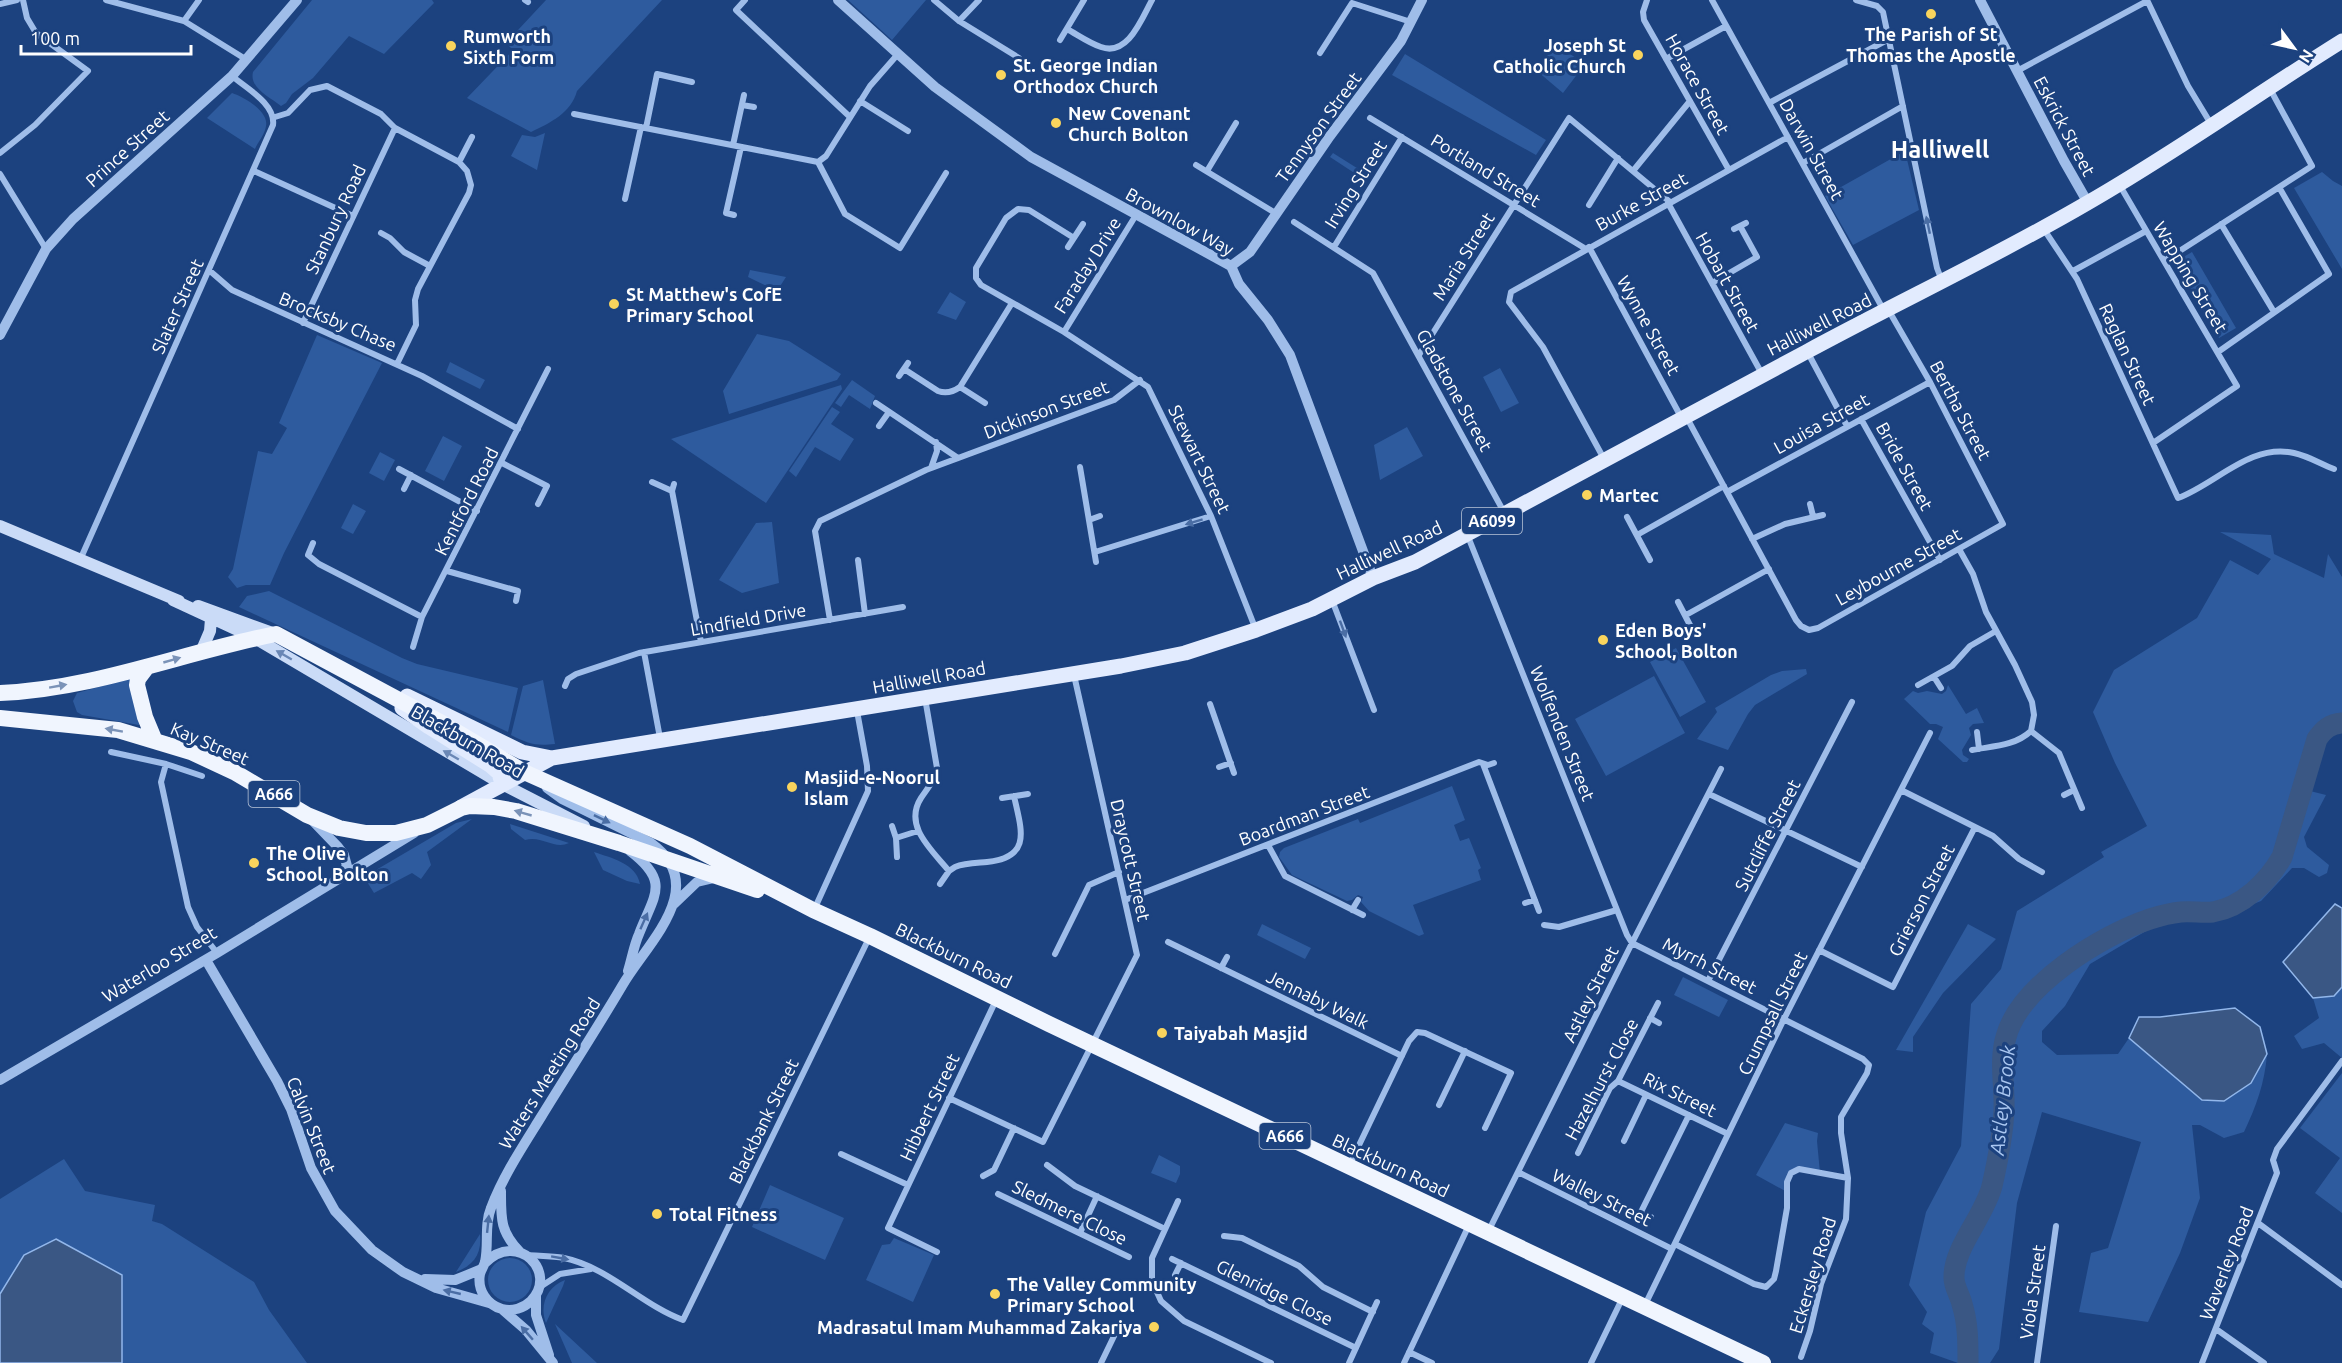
<svg xmlns="http://www.w3.org/2000/svg" width="2342" height="1363" viewBox="0 0 2342 1363" font-family="Ubuntu,sans-serif">
  <style>
    .green { fill: #2e5b9e }
    .water { fill: #3a5784; stroke: #92b7eb; stroke-width: 1.5 }
    .lines { fill: none; stroke-linecap: round; stroke-linejoin: round }
    .river { stroke: #3a5784; stroke-width: 21 }
    .minor { stroke: #9fbde9; stroke-width: 6 }
    .tertiary { stroke: #9fbde9; stroke-width: 10 }
    .secondary { stroke: #cadbf7; stroke-width: 12 }
    .primary { stroke: #e2ebfe; stroke-width: 15 }
    .trunk { stroke: #f0f5fe; stroke-width: 16 }
    .oneway { fill: #4a6da4 }
    .oneway2 { fill: #6a87b5 }
    .oneway3 { fill: #7b93b8 }
    .poi-dot { fill: #f9d45d; stroke: #1c427f; stroke-width: 2 }
    .labels { text-anchor: middle; dominant-baseline: central; stroke-width: 6; stroke-linejoin: round; paint-order: stroke }
    .shield { fill: #1c427f; stroke: #bbc6d9; stroke-width: 1.5 }
    .shield-label { font-size: 16px; font-weight: bold; fill: #fff }
    .poi-label { font-size: 18px; font-weight: bold; fill: #fff; stroke: #1c427f; text-anchor: start }
    .street-label { font-size: 18px; fill: #fff; stroke: #1c427f }
    .water-label { font-size: 20px; font-style: italic; fill: #aac7f1; stroke: #1c427f }
    .district-label { font-size: 24px; font-weight: bold; fill: #fff; stroke: #1c427f }
  </style>
  <rect width="100%" height="100%" fill="#1c427f"/>
  <path class="green" d="M312 0H432L434 3 384 54 349 36 313 78 292 94 286 103 281 106C270 97 249 88 253 72Z
    M546 0H662L577 91C571 113 550 123 531 132L467 98 513 50 506 43Z
    M848 0H926L892 40Z
    M1555 44 1585 64 1563 93 1537 71Z
    M1405 54 1546 140 1536 155 1392 75Z
    M232 93C244 97 269 111 266 126 265 134 258 142 255 149L207 118Z
    M545 133 537 170 511 156 522 135 535 137Z
    M1905 151 1919 210 1853 245 1825 196Z
    M1333 153 1368 175 1365 180 1330 157Z
    M2322 172 2333 181 2342 186V269L2294 188Z
    M2192 252 2236 328 2219 338 2175 262Z
    M750 270 786 277 777 291 748 277Z
    M950 292 966 302 956 320 937 313Z
    M757 334 789 341 841 374 837 380 729 414 723 391Z
    M317 335 382 363 284 553 270 585H246L237 588 228 577 233 569 258 451 272 454 287 428 279 423Z
    M450 362 485 380 480 389 446 372Z
    M1500 368 1519 403 1501 412 1483 377Z
    M852 380 875 396 870 409 849 395 841 407 835 403Z
    M841 385 842 389 766 503 671 439Z
    M832 407 840 412 831 424 854 439 840 461 815 447 796 477 789 471Z
    M1407 427 1423 456 1380 480 1374 445Z
    M443 436 462 446 444 481 425 471Z
    M380 452 395 460 384 481 369 473Z
    M353 504 366 511 353 534 341 528Z
    M772 522 779 583 742 593 719 580 756 523Z
    M2220 532 2271 535 2274 554 2324 578 2328 554 2342 577V731L2334 728 2323 735 2306 790 2326 795 2304 837 2307 847 2329 865 2327 873 2319 877 2304 868H2292L2261 901 2217 918 2158 924 2090 964 2065 1006 2042 1031V1042L2057 1055 2118 1054 2129 1038 2202 1100 2224 1101 2250 1083 2267 1054C2265 1082 2256 1107 2244 1132L2224 1138 2200 1125H2192L2200 1198 2180 1253 2148 1322 2079 1312 2091 1253 2108 1248 2141 1142 2042 1112 2017 1203 1999 1349 1990 1363H1958L1930 1353 1934 1333 1922 1324 1927 1312 1909 1285 1926 1212 1961 1146 1971 1004 2001 969 2017 911 2104 857 2101 852 2147 826 2115 763 2093 712 2114 670 2197 618 2230 560 2258 575 2271 559Z
    M269 591 402 658 417 664 518 688 508 732 239 607 247 596Z
    M1676 648 1706 702 1680 717 1650 662Z
    M1806 669 1807 674 1755 705 1748 714 1728 750 1697 739 1717 712 1715 708 1771 675 1782 671Z
    M1654 676 1685 733 1606 776 1575 719Z
    M131 678 141 721 139 725 82 715 77 712 73 701 77 693Z
    M543 680 555 744C535 746 529 744 511 735L523 686Z
    M1948 685 1966 714 1977 708 1984 723 1973 724 1969 728 1971 735 1962 750 1963 755 1969 759 1967 762H1963L1938 739 1943 727 1936 724H1930L1904 699 1913 691 1918 693 1927 691 1942 694 1946 691Z
    M1452 786 1465 820 1454 825 1460 841 1469 838 1481 868 1478 870 1481 880 1413 905 1424 934 1419 936 1369 911 1361 902 1363 897 1358 895 1352 900 1347 901 1292 875 1279 857 1280 852 1284 848 1358 819 1360 823Z
    M472 819 427 852 431 865 421 879 412 873 374 893 364 877 456 823Z
    M510 824 569 843C554 850 542 835 525 840L511 829Z
    M594 852C611 858 636 863 640 884L627 881 603 870Z
    M1262 924 1311 948 1305 959 1257 935Z
    M1968 924 1996 939 1943 993 1913 1037V1052L1896 1050Z
    M1683 977 1728 1000 1719 1017 1674 995Z
    M2342 987V1058L2324 1043 2302 1049 2294 1036 2319 1018 2313 998 2333 996Z
    M2342 1073V1213L2315 1193 2340 1158 2300 1128Z
    M1785 1123 1818 1133 1817 1141 1820 1173 1799 1169 1791 1173 1787 1192 1756 1175Z
    M1159 1155 1180 1166V1174L1176 1183 1151 1173Z
    M64 1159 85 1191 155 1205 152 1221 162 1224 254 1282 269 1310 307 1363H122V1275L0 1294V1199Z
    M770 1185 844 1218 825 1260 752 1227Z
    M480 1234C482 1254 474 1265 456 1272Z
    M894 1238 934 1255 913 1302 866 1280 882 1245 890 1244Z
    M488 1280a22 22 0 1 1 44 0a22 22 0 1 1-44 0Z
    M565 1280 563 1286 546 1323C539 1305 547 1287 565 1280Z
    M555 1324 597 1363H572Z"/>
  <path class="water" d="M2335 904 2342 908V987L2334 996 2313 998 2283 962Z
    M2235 1008 2260 1027 2267 1054 2251 1083 2224 1101 2202 1100 2129 1038 2139 1017H2160Z
    M56 1239 122 1275V1363H0V1294L24 1255Z"/>
  <g class="lines">
    <path class="river" d="M1968 1362C1968 1342 1968 1323 1962 1304 1960 1295 1954 1287 1954 1278 1953 1248 1984 1217 1992 1186 1997 1164 2003 1133 2004 1110 2005 1086 1999 1061 2006 1037 2020 985 2102 935 2150 919 2159 916 2171 913 2181 912 2191 911 2202 913 2213 912 2242 907 2268 882 2282 857L2317 739C2324 729 2330 724 2342 723"/>
    <path class="minor" d="M106 0 184 21 247 60
      M525 0 528 2
      M745 0 736 10 850 117
      M934 0 959 21 1019 58
      M1647 0 1643 12 1644 20 1729 170
      M1712 0 1883 309
      M1856 0 1877 6 1883 12 1937 268 1942 281
      M2147 0 2188 86 2211 124
      M0 4 17 0
      M184 21 199 0
      M959 21 979 0
      M1067 29C1078 35 1089 43 1101 47 1128 57 1142 18 1152 0
      M1060 40 1084 0
      M1320 53 1352 3 1411 22
      M1666 59 1726 26
      M2017 71 2147 1
      M860 101 908 131
      M1769 103 1889 39
      M742 105 754 107
      M574 114 818 162
      M275 117 288 113 310 90 327 86 381 114 395 128 459 162 467 171 471 185 469 193 418 289 415 300 416 325 397 364
      M1370 118 1586 249
      M646 128 657 74 692 82
      M733 145 744 95
      M0 153 35 125 88 71 36 33 27 18 23 0
      M459 162 472 137
      M818 162 845 214 900 248 946 173
      M818 162 826 156 870 86 898 54
      M1803 163 1903 106
      M1196 165 1277 214
      M254 171 353 216
      M1207 171 1236 123
      M1633 171 1690 101
      M0 174 46 249
      M2119 184 2237 386 2153 443
      M625 199 641 127
      M1668 203 1762 374
      M1589 205 1618 158
      M734 215 726 213 741 147
      M1294 222 1373 273 1505 514
      M2221 224 2274 312
      M2043 228 2077 279 2178 498C2216 484 2250 443 2294 453 2308 456 2321 464 2334 469
      M1734 229 1746 223
      M381 233 390 238 404 252 430 266
      M1074 238 1029 210 1018 209 1006 218 976 268V278L981 285 1064 332 1148 387 1211 516 1256 630
      M1068 247 1083 224
      M1334 247 1402 137
      M1589 247 1681 417
      M2164 261 2312 166 2269 87
      M210 271 232 290 422 376 518 429
      M2073 271 2146 231
      M1712 283 1757 257 1740 226
      M303 323 395 128
      M1064 332 1136 215
      M2218 352 2329 274 2279 187
      M1808 353 1847 426
      M1419 355 1569 118 1670 202
      M904 369 938 391C946 394 953 392 960 387L1012 303
      M899 376 908 363
      M960 387 985 403
      M876 403 958 458
      M1687 418 1796 620 1801 626 1809 630 1818 628 2003 524 1930 382 1889 311
      M1861 419 1940 560
      M879 426 889 412
      M1604 459 1543 347 1509 302 1511 292 1788 137
      M502 463 547 486 538 504
      M1080 467 1096 562
      M931 468 937 451 936 442
      M399 469 477 511
      M652 482 672 491
      M674 484 672 491 701 642
      M404 489 411 475
      M1727 492 1930 382
      M1810 504 1813 516
      M1627 517 1650 560
      M1089 520 1100 516
      M1467 534 1627 935 1632 943 1863 1059 1869 1065 1867 1073 1841 1117V1133L1848 1178 1846 1219 1821 1284 1810 1331 1801 1357
      M1637 535 1724 486
      M1752 539 1785 524 1823 515
      M313 543 308 555 319 564 422 617
      M1959 549 1973 574 1986 612 2015 665 2032 702 2034 715 2031 731 2059 753 2082 808
      M1095 552 1211 516
      M80 560 273 125C276 104 246 88 232 76
      M858 560 865 614
      M447 571 518 591 516 601
      M1332 600 1374 710
      M1678 602 1691 627
      M1686 615 1769 569
      M830 620 815 531 820 521 926 470 1114 400 1140 380
      M413 647 422 617 548 369
      M644 652 660 738
      M1934 677 1941 688
      M1918 685 1952 666 1970 646 1996 631
      M565 686 568 679 576 674 639 653 903 607
      M925 698 937 768C936 779 927 789 921 798 903 826 932 850 949 871
      M1210 704 1234 773
      M1977 732 1979 749
      M1972 750C1993 746 2015 746 2031 731
      M111 752 166 764 202 776
      M166 764 161 782 188 907 197 927 217 953
      M1483 764 1539 911
      M1219 767 1231 763
      M1901 790 1993 836 2019 859 2042 872
      M1709 794 1862 867
      M2064 795 2074 790
      M1002 798 1028 794
      M892 826 896 838 897 857
      M896 838 918 831
      M1268 845 1285 876 1363 915
      M940 884 949 871 955 867C965 863 977 863 987 862 1033 857 1021 829 1014 796
      M1125 900 1479 762 1488 765 1494 763
      M1525 903 1535 900
      M814 910 868 791 867 766 857 711
      M1352 910 1358 900
      M1544 925 1559 927 1617 910
      M1168 942 1402 1056
      M1819 950 1893 987 1975 827
      M1055 954 1089 885 1119 872
      M1221 968 1227 957
      M1708 981 1852 702
      M1650 1018 1659 1023
      M1618 1081 1728 1134
      M949 1098 1043 1142 1137 955 1074 675
      M1439 1105 1465 1051
      M1624 1141 1646 1095
      M1578 1153 1610 1088 1618 1081 1658 1003
      M841 1154 908 1185
      M1047 1165 1075 1186 1165 1229
      M1349 1166 1409 1041 1417 1032 1425 1033 1511 1073 1485 1128
      M1518 1172 1672 1249
      M983 1176 994 1170 1014 1128
      M998 1194 1129 1257
      M1178 1201 1152 1258V1281L1161 1301 1184 1321 1271 1363
      M1641 1213 1651 1217
      M1637 1220 1689 1115
      M2258 1223 2342 1285
      M1488 1232 1632 943 1721 769
      M1080 1233 1097 1196
      M1224 1236 1242 1238 1299 1266 1323 1287 1373 1312
      M1675 1244 1754 1284 1766 1287 1774 1279 1776 1271 1787 1208V1182L1791 1173 1799 1169 1848 1178
      M937 1252 888 1228 997 998
      M527 1255C539 1256 552 1256 564 1258 608 1267 642 1305 683 1320L870 936
      M1172 1259 1356 1348
      M1175 1275 1181 1263
      M540 1287 560 1274 591 1269
      M1644 1307 1784 1019 1930 733
      M2216 1329 2264 1363
      M1409 1352 1432 1363
      M1101 1363 1116 1332
      M1349 1363 1377 1302
      M1404 1363 1469 1225
      M1591 1363 1622 1299
      M2037 1363 2056 1226
      M2202 1363 2277 1173 2273 1160 2277 1149 2342 1061"/>
    <path class="tertiary" d="M838 0 935 87 1031 157 1231 266 1239 284 1268 320 1290 355 1373 578
      M1980 0 2064 161 2088 203
      M1231 266 1250 252 1330 136 1401 41 1422 0
      M0 335 46 249 73 219 232 76 297 0
      M313 821 338 847 344 855 347 866 339 878
      M674 904 697 882 714 878
      M206 960 277 1081 291 1109 311 1168 335 1211 372 1250 403 1272 436 1288 489 1303
      M628 971C632 958 634 945 639 934 654 895 671 882 630 851
      M0 1080 217 953 414 833
      M501 1191C501 1218 500 1231 519 1251
      M485 1263C517 1230 559 1272 531 1301 524 1308 512 1312 502 1309 487 1305 477 1290 480 1274 481 1270 484 1266 485 1262 489 1244 484 1225 491 1208 503 1176 523 1146 541 1117 568 1073 596 1030 622 986 646 944 712 887 651 843L562 799 547 788
      M425 1279 455 1280 482 1269
      M536 1295V1315L549 1355
      M503 1310 526 1330 553 1363"/>
    <path class="secondary" d="M0 526 179 601
      M173 600 255 638 502 784 584 826
      M198 606 275 634
      M201 652 210 631 211 619"/>
    <path class="primary" d="M407 696 522 752 552 758
      M402 708 429 727 491 766 499 773 502 784
      M461 807 552 758 1121 666 1185 653 1256 630 1312 609 1373 578 1415 562C1546 493 1675 421 1806 352 1900 301 1997 256 2089 202 2176 152 2257 94 2342 41"/>
    <path class="trunk" d="M147 667 138 679 137 685 145 717 155 741
      M0 693C95 689 184 652 276 634L442 723 524 772 690 846 813 910 870 936 1049 1024 1763 1363
      M0 718 118 730 191 752 236 773 307 815 339 828 366 833H396L427 825 461 808 470 806 494 807 516 811 619 843 757 890"/>
  </g>
  <defs><path id="oneway-solid" d="M-6-.8H1V-3.2L6.5 0L1 3.2V.8H-6Z" transform="scale(1.5)"/></defs>
  <g class="oneway">
    <use href="#oneway-solid" transform="translate(1928 225) rotate(-102)"/>
    <use href="#oneway-solid" transform="translate(1194 522) rotate(163)"/>
    <use href="#oneway-solid" transform="translate(1343 629) rotate(70)"/>
    <use href="#oneway-solid" transform="translate(602 819) rotate(26)"/>
    <use href="#oneway-solid" transform="translate(644 921) rotate(-66)"/>
    <use href="#oneway-solid" transform="translate(488 1224) rotate(-84)"/>
    <use href="#oneway-solid" transform="translate(560 1258) rotate(10)"/>
    <use href="#oneway-solid" transform="translate(452 1292) rotate(-167)"/>
    <use href="#oneway-solid" transform="translate(527 1333) rotate(-131)"/>
  </g>
  <g class="oneway2">
    <use href="#oneway-solid" transform="translate(284 655) rotate(-150)"/>
    <use href="#oneway-solid" transform="translate(451 755) rotate(-150)"/>
  </g>
  <g class="oneway3">
    <use href="#oneway-solid" transform="translate(172 660) rotate(-16)"/>
    <use href="#oneway-solid" transform="translate(58 686) rotate(-10)"/>
    <use href="#oneway-solid" transform="translate(114 730) rotate(-170)"/>
    <use href="#oneway-solid" transform="translate(523 813) rotate(-164)"/>
  </g>
  <g class="poi-dot">
    <circle cx="1931" cy="14" r="6"/>
    <circle cx="451" cy="46" r="6"/>
    <circle cx="1638" cy="55" r="6"/>
    <circle cx="1001" cy="75" r="6"/>
    <circle cx="1056" cy="123" r="6"/>
    <circle cx="614" cy="304" r="6"/>
    <circle cx="1587" cy="495" r="6"/>
    <circle cx="1603" cy="640" r="6"/>
    <circle cx="792" cy="787" r="6"/>
    <circle cx="254" cy="863" r="6"/>
    <circle cx="1162" cy="1033" r="6"/>
    <circle cx="657" cy="1214" r="6"/>
    <circle cx="995" cy="1294" r="6"/>
    <circle cx="1154" cy="1327" r="6"/>
  </g>
  <g class="labels">
    <g class="shield">
      <rect x="1462" y="508" width="60" height="26" rx="4.5"/>
      <rect x="248.5" y="781" width="51" height="26" rx="4.5"/>
      <rect x="1259.5" y="1123" width="51" height="26" rx="4.5"/>
    </g>
    <g class="shield-label">
      <text x="1492" y="521">A6099</text>
      <text x="274" y="794">A666</text>
      <text x="1285" y="1136">A666</text>
    </g>
    <g class="poi-label">
      <text x="1931" y="34" text-anchor="middle">The Parish of St<tspan x="1931" dy="21">Thomas the Apostle</tspan></text>
      <text x="463" y="36">Rumworth<tspan x="463" dy="21">Sixth Form</tspan></text>
      <text x="1626" y="45" text-anchor="end">Joseph St<tspan x="1626" dy="21">Catholic Church</tspan></text>
      <text x="1013" y="65">St. George Indian<tspan x="1013" dy="21">Orthodox Church</tspan></text>
      <text x="1068" y="113">New Covenant<tspan x="1068" dy="21">Church Bolton</tspan></text>
      <text x="626" y="294">St Matthew's CofE<tspan x="626" dy="21">Primary School</tspan></text>
      <text x="1599" y="495">Martec</text>
      <text x="1615" y="630">Eden Boys'<tspan x="1615" dy="21">School, Bolton</tspan></text>
      <text x="804" y="777">Masjid-e-Noorul<tspan x="804" dy="21">Islam</tspan></text>
      <text x="266" y="853">The Olive<tspan x="266" dy="21">School, Bolton</tspan></text>
      <text x="1174" y="1033">Taiyabah Masjid</text>
      <text x="669" y="1214">Total Fitness</text>
      <text x="1007" y="1284">The Valley Community<tspan x="1007" dy="21">Primary School</tspan></text>
      <text x="1142" y="1327" text-anchor="end">Madrasatul Imam Muhammad Zakariya</text>
    </g>
    <g class="street-label">
      <text transform="translate(1698 84) rotate(61)">Horace Street</text>
      <text transform="translate(2065 126) rotate(62)">Eskrick Street</text>
      <text transform="translate(1318 127) rotate(-54)">Tennyson Street</text>
      <text transform="translate(127 148) rotate(-42)">Prince Street</text>
      <text transform="translate(1812 149) rotate(61)">Darwin Street</text>
      <text transform="translate(1486 170) rotate(31)">Portland Street</text>
      <text transform="translate(1355 184) rotate(-58)">Irving Street</text>
      <text transform="translate(1641 201) rotate(-29)">Burke Street</text>
      <text transform="translate(335 219) rotate(-65)">Stanbury Road</text>
      <text transform="translate(1180 221) rotate(29)">Brownlow Way</text>
      <text transform="translate(1463 256) rotate(-58)">Maria Street</text>
      <text transform="translate(1087 265) rotate(-58)">Faraday Drive</text>
      <text transform="translate(2191 277) rotate(59)">Wapping Street</text>
      <text transform="translate(1728 282) rotate(61)">Hobart Street</text>
      <text transform="translate(177 306) rotate(-66)">Slater Street</text>
      <text transform="translate(338 321) rotate(23)">Brocksby Chase</text>
      <text transform="translate(1819 324) rotate(-27)">Halliwell Road</text>
      <text transform="translate(1649 325) rotate(61)">Wynne Street</text>
      <text transform="translate(2128 354) rotate(65)">Raglan Street</text>
      <text transform="translate(1455 390) rotate(61)">Gladstone Street</text>
      <text transform="translate(1046 409) rotate(-21)">Dickinson Street</text>
      <text transform="translate(1961 410) rotate(62)">Bertha Street</text>
      <text transform="translate(1821 423) rotate(-29)">Louisa Street</text>
      <text transform="translate(1200 459) rotate(64)">Stewart Street</text>
      <text transform="translate(1905 466) rotate(61)">Bride Street</text>
      <text transform="translate(466 501) rotate(-63)">Kentford Road</text>
      <text transform="translate(1389 550) rotate(-25)">Halliwell Road</text>
      <text transform="translate(1898 566) rotate(-29)">Leybourne Street</text>
      <text transform="translate(748 619) rotate(-10)">Lindfield Drive</text>
      <text transform="translate(929 677) rotate(-10)">Halliwell Road</text>
      <text transform="translate(1563 733) rotate(68)">Wolfenden Street</text>
      <text transform="translate(468 741) rotate(30)">Blackburn Road</text>
      <text transform="translate(210 743) rotate(23)">Kay Street</text>
      <text transform="translate(1304 815) rotate(-21)">Boardman Street</text>
      <text transform="translate(1767 835) rotate(-63)">Sutcliffe Street</text>
      <text transform="translate(1131 860) rotate(77)">Draycott Street</text>
      <text transform="translate(1921 900) rotate(-63)">Grierson Street</text>
      <text transform="translate(954 955) rotate(26)">Blackburn Road</text>
      <text transform="translate(159 964) rotate(-31)">Waterloo Street</text>
      <text transform="translate(1710 965) rotate(27)">Myrrh Street</text>
      <text transform="translate(1590 994) rotate(-64)">Astley Street</text>
      <text transform="translate(1318 999) rotate(26)">Jennaby Walk</text>
      <text transform="translate(1772 1013) rotate(-64)">Crumpsall Street</text>
      <text transform="translate(549 1073) rotate(-58)">Waters Meeting Road</text>
      <text transform="translate(1601 1079) rotate(-62)">Hazelhurst Close</text>
      <text transform="translate(1680 1094) rotate(26)">Rix Street</text>
      <text transform="translate(929 1107) rotate(-65)">Hibbert Street</text>
      <text transform="translate(763 1121) rotate(-64)">Blackbank Street</text>
      <text transform="translate(312 1125) rotate(68)">Calvin Street</text>
      <text transform="translate(1391 1165) rotate(25)">Blackburn Road</text>
      <text transform="translate(1602 1197) rotate(26)">Walley Street</text>
      <text transform="translate(1070 1212) rotate(26)">Sledmere Close</text>
      <text transform="translate(2226 1263) rotate(-69)">Waverley Road</text>
      <text transform="translate(1812 1275) rotate(-73)">Eckersley Road</text>
      <text transform="translate(1275 1292) rotate(26)">Glenridge Close</text>
      <text transform="translate(2032 1292) rotate(-82)">Viola Street</text>
    </g>
    <g class="water-label">
      <text transform="translate(2002 1100) rotate(-84)">Astley Brook</text>
    </g>
    <g class="district-label">
      <text x="1940" y="149">Halliwell</text>
    </g>
  </g>
  <g transform="translate(2294 48) rotate(123)" stroke="#1c427f" stroke-width="4.5" paint-order="stroke">
  <path d="M0-4.5L10 22L0 15L-10 22Z" fill="#ffffff"/>
  <text y="-9" font-size="16" font-weight="bold" text-anchor="middle" fill="#ffffff">N</text>
  </g>
  <path d="M21 45v9h170v-9" fill="none" stroke="#ffffff" stroke-width="3"/>
  <text x="30" y="45" font-size="18" fill="#ffffff" stroke="#1c427f" stroke-width="4.5" paint-order="stroke">100 m</text>
</svg>
